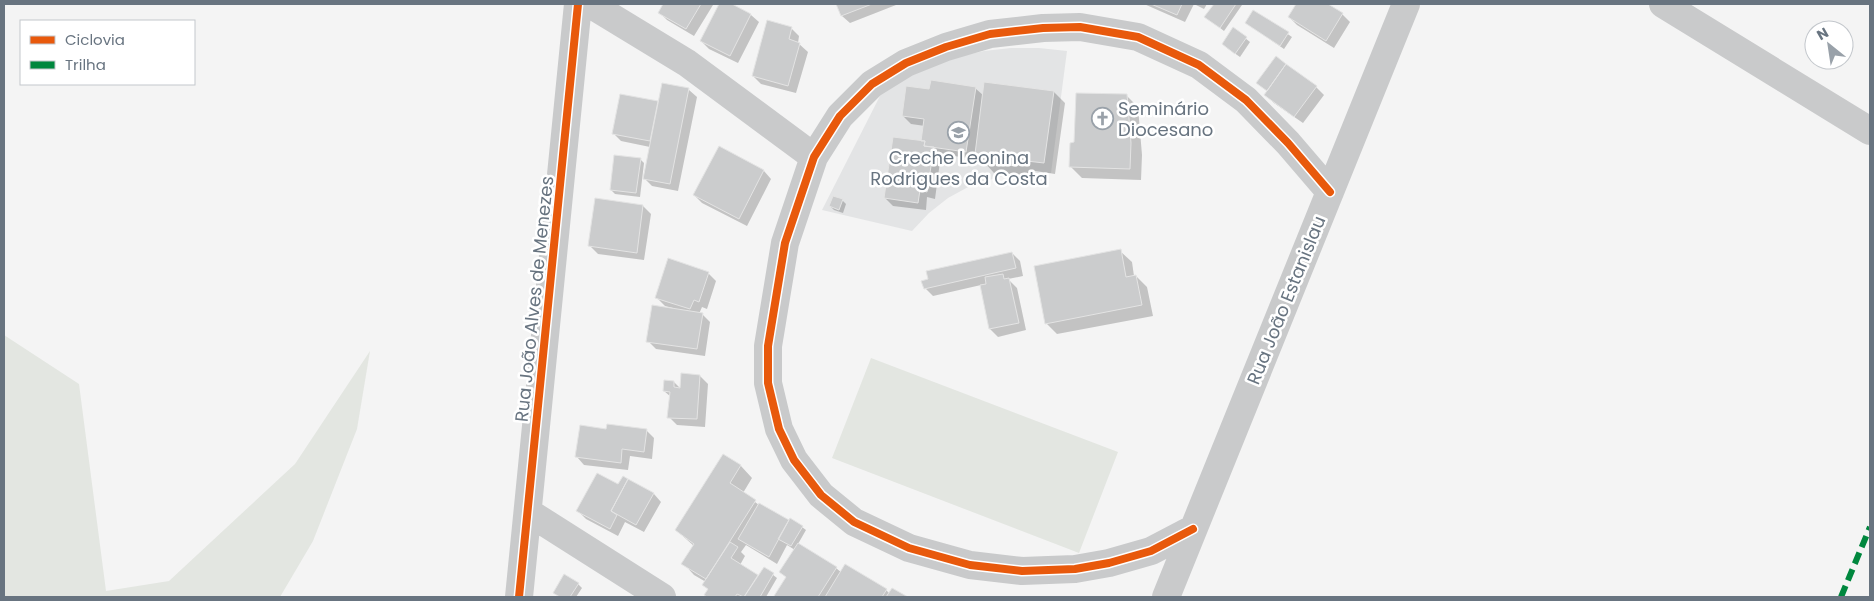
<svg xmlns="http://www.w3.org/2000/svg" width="1874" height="601" viewBox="0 0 1874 601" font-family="Poppins,sans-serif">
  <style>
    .built { fill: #e3e4e5 }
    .green { fill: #e3e6e1 }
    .shadow { fill: #0003 }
    .building { fill: #cbcccd; stroke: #e4e4e4 }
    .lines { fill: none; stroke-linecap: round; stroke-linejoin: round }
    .street { stroke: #c9cacb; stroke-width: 28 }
    .quiet { stroke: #00873e; stroke-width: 6; stroke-dasharray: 12 6; stroke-linecap: butt }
    .cycleway-casing { stroke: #fff; stroke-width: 11 }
    .cycleway { stroke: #e8590c; stroke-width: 8 }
    .labels { text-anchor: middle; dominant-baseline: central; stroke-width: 5; stroke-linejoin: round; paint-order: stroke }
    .poi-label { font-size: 18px; fill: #687480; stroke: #fff; text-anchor: start }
    .street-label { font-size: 18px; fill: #687480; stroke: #fff }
  </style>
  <rect width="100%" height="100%" fill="#f4f4f4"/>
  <path class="built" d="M1011 48H1039L1067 51 1051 173 1009 174 970 186 948 198 929 213 912 231 822 210 882 92 905 78 957 57 984 51Z"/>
  <path class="green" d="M4 335 79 384 106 591 169 581 295 464 370 351 357 429 313 541 280 597H4Z
    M871 358 1118 452 1079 553 832 458Z"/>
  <path class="shadow" d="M664 4H712L713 5 694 36 667 20 659 12Z
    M720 4H730L751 15 759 22 738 63 709 49 701 41Z
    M838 4H896V5L850 23 842 16Z
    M1144 4H1194L1185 22Z
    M1194 4H1207L1204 9Z
    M1215 4 1242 5 1224 31 1206 17Z
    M1298 4H1325L1342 14 1350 22 1334 48 1297 25 1289 17Z
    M1254 11 1292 37 1284 49 1246 23Z
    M791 28 799 36 798 43 808 52 796 93 761 84 753 76Z
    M1234 29 1250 42 1240 57 1227 48Z
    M1316 87 1324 95 1303 123 1274 103 1266 95Z
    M975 88 984 96 1054 92 1065 103 1055 174 1029 170 1028 177 994 173 975 152 974 159 941 154 935 199 927 197 926 210 893 206 885 198 922 142 925 126 911 124 903 116 930 90Z
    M689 90 697 97 678 191 652 186 644 178 650 147 621 141 613 133 621 95 659 102Z
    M1126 95 1138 107 1142 155 1141 180 1082 178 1071 167 1075 144Z
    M719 148 764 171 771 179 747 226 702 203 694 195Z
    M640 159 644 163 640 197 615 194 611 190Z
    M842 200 846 204 843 213 834 210 830 206Z
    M643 206 651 214 644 260 598 254 590 246Z
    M1120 251 1132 262 1134 276H1136L1147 287 1153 316 1057 334 1046 323Z
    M1012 253 1020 261 1023 276 1008 279 1017 288 1026 330 998 337 990 329 981 285 933 296 925 288Z
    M708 273 716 281 707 309 702 307 699 314H702L710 322 705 356 656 349 648 341 673 308 665 306 657 298Z
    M682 375 700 376 708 384 705 427 677 425 669 417 671 397 664 391 674 382 681 389Z
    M607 430H646L654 438 652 459 630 456 628 470 584 465 577 457Z
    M724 456 741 466 752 478 743 493 759 505 802 527 806 530 798 544 836 568 842 573 886 590 890 594 892 589 905 597H777L776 596 787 578 781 572 795 550 787 545 777 564 746 545 741 552 745 556 740 565 759 577 764 568 777 578 766 597H708L705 595 709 590 704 585 706 582 694 575 683 563 694 546 676 530Z
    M624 478 654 494 661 502 644 532 625 522 618 536 586 519 578 511 619 486Z
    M578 584 582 588 576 597H560L554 593Z"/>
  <path class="building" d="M663 4H701L686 29 658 13Z
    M719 4H732L751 14 730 56 700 41Z
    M836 4H872L841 16Z
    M1151 4H1182L1177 15Z
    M1214 4H1236L1220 28 1204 17Z
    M1296 4H1328L1343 13 1326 41 1288 17Z
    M1253 10 1289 32 1280 46 1245 23Z
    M767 20 792 27 789 39 800 43 788 86 752 76Z
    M1233 27 1247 37 1235 54 1222 44Z
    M1276 56 1286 64 1267 91 1256 83Z
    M1286 64 1317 86 1294 117 1264 95Z
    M931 80 976 87 966 152 924 146 925 141H921L924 119 902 116 906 86 929 89Z
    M984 82 1054 91 1044 163 1018 160 1017 166 982 162 983 154H975Z
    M662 83 689 88 670 184 643 179Z
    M1076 93 1127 94 1131 143 1130 169 1069 167 1070 143 1074 142Z
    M620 94 658 101 650 141 612 134Z
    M893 137 925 141 924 146 934 147 927 192 920 190 918 203 884 198Z
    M719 146 764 170 739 219 693 195Z
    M614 155 641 158 636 193 610 190Z
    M833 196 843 199 839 210 829 206Z
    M595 198 643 205 637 253 588 246Z
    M1121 249 1126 277 1136 275 1142 305 1045 324 1034 266Z
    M1012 252 1016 268 924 289 921 281 928 279 926 271Z
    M668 258 709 272 699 302 694 300 690 309 655 298Z
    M1003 274 1004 279 1009 278 1019 323 989 329 980 285 986 284 985 277Z
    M652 305 703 313 697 349 646 342Z
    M681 373 700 375 697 419 667 418 670 392 663 391 664 380 674 381V387L680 388Z
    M607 424 647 429 644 452 622 449 621 463 575 457 580 425 606 429Z
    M723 454 741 465 730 483 756 500 706 579 681 564 694 544 675 530Z
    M597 473 618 484 623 476 628 479 611 511 617 515 610 529 576 511Z
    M628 479 654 493 636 525 611 511Z
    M759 503 789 520 769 557 738 539Z
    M790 518 803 526 791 546 778 539Z
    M730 542 738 547 731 558 758 575 744 597 737 594 735 597H707L704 595 708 589 702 585Z
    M798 543 837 567 818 597H776L774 596 786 577 779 572Z
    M845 564 887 589 882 597H825Z
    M764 567 774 573 760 597H744Z
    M564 574 579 583 570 597H560L553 593Z
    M892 588 908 597H886Z"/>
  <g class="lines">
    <path class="street" d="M590 4 687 63 814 157
      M1663 4 1870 131
      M528 512 662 597
      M1193 529 1151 551 1109 563 1075 569 1022 571 970 565 909 548 854 522 821 495 794 460 779 429 768 383V346L785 243 814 157 840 116 872 84 906 63 946 47 990 34 1043 28 1080 27 1138 37 1199 65 1246 100 1288 143 1330 192
      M519 597 578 4
      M1166 597 1406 4"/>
    <path class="quiet" d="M1841 597 1870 527"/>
    <defs>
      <path id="cycleway" d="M1193 529 1151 551 1109 563 1075 569 1022 571 970 565 909 548 854 522 821 495 794 460 779 429 768 383V346L785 243 814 157 840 116 872 84 906 63 946 47 990 34 1043 28 1080 27 1138 37 1199 65 1246 100 1288 143 1330 192
        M519 597 578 4"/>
    </defs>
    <use href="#cycleway" class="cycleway-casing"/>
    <use href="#cycleway" class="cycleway"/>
  </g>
  <defs>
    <symbol id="church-ring" viewBox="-11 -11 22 22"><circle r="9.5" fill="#fff" stroke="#99a1a9" stroke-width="1.5"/><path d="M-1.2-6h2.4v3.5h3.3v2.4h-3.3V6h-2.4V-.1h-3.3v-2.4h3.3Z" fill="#99a1a9"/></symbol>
    <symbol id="school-ring" viewBox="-11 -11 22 22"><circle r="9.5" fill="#fff" stroke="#99a1a9" stroke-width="1.5"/><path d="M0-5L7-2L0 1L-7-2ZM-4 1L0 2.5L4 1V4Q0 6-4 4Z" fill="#99a1a9"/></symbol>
  </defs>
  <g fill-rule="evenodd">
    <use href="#church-ring" x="1090" y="106" width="25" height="25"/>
    <use href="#school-ring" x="946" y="120" width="25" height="25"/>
  </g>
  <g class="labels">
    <g class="poi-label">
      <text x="1118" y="108">Seminário<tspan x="1118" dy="21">Diocesano</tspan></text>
      <text x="959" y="157" text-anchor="middle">Creche Leonina<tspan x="959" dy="21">Rodrigues da Costa</tspan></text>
    </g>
    <g class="street-label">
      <text transform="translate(534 299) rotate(-84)">Rua João Alves de Menezes</text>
      <text transform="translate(1286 300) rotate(-68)">Rua João Estanislau</text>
    </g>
  </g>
  <rect width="1874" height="601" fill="none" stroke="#687480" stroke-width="10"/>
  <rect x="20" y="20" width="175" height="65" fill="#ffffff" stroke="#c3c7cc"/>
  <rect x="30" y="36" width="25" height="8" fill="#e8590c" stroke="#c3c7cc"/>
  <text x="65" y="45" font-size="15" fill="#687480">Ciclovia</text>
  <rect x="30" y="61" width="25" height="8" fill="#00873e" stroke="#c3c7cc"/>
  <text x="65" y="70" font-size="15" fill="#687480">Trilha</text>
  <g transform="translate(1829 45) rotate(330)"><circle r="24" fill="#ffffff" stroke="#c3c7cc"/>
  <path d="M0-4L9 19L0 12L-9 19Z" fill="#99a1a9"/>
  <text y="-8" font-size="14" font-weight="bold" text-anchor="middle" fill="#687480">N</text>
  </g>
</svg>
